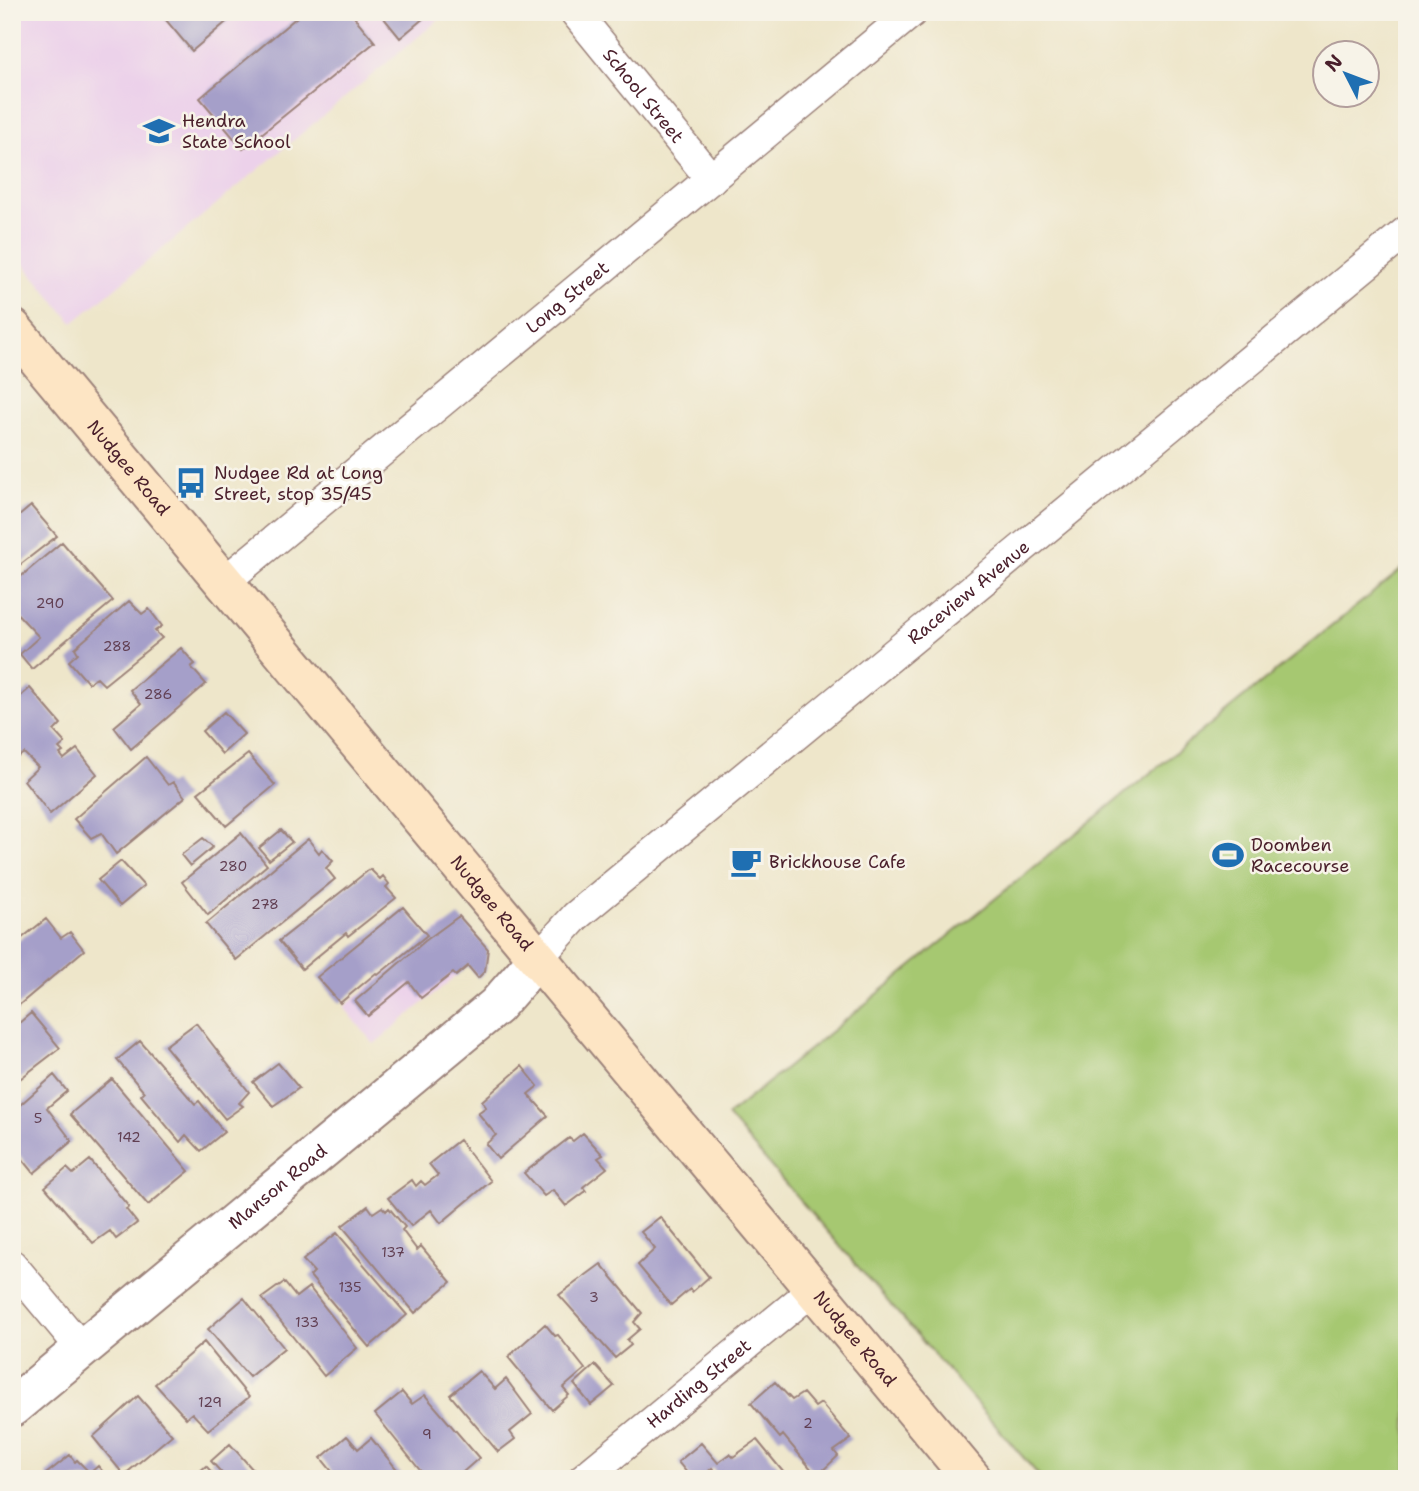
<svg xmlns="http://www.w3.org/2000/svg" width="1419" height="1491" viewBox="0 0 1419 1491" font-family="'Shantell Sans',sans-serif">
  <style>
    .built { fill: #ecd1ea }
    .green { fill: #a6c871; stroke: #78744e; stroke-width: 2 }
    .building { fill: #a59fc9 }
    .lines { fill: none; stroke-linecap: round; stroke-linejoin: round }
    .minor-casing { stroke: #9c827a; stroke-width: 33 }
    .tertiary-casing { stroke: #9c827a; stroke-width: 42 }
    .secondary-casing { stroke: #9c827a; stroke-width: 42 }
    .minor { stroke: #fff; stroke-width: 30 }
    .tertiary { stroke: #fff; stroke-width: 38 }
    .secondary { stroke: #fde5c4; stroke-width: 38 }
    .labels { text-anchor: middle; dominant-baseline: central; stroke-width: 5; stroke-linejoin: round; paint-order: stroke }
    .number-label { font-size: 14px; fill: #613f52 }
    .street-label { font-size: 18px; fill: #4a1f2b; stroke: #f7f3e8 }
    .poi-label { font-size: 18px; fill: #4a1f2b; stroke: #f7f3e8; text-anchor: start }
  </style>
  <rect width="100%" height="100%" fill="#f7f3e8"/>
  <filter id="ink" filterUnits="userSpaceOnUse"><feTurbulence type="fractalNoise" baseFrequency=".0143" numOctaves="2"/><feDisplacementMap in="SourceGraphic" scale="14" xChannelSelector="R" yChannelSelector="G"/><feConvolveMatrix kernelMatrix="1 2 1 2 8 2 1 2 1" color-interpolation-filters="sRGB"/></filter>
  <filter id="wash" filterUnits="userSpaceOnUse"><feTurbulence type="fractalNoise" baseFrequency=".00686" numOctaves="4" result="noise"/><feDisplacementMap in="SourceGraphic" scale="28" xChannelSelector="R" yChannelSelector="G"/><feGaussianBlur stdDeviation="1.57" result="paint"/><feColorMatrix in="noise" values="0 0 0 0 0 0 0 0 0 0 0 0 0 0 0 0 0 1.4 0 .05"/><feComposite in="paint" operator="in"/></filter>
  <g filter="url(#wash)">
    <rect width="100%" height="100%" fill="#eee6ca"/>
    <path class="built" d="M12 12H448L73 323 12 250Z
      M446 924 475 960 374 1044 344 1007Z"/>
    <path class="green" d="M1407 565V1479H1042L727 1116Z"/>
    <g id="blocks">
      <path class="building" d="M155 12H238L192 51 161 14 158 16Z
        M303 12H350L375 42 243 149 200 98Z
        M379 12H431L400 38Z
        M31 506 57 536 12 571V522Z
        M62 542 113 601 32 669 20 654 39 637 12 608V584Z
        M129 601 142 614 149 609 162 626 155 631 162 638 104 685 97 678 88 683 69 661 78 653 75 648Z
        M181 648 195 664 191 667 206 684 131 749 114 727 141 704 130 690Z
        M30 688 61 724 54 731 65 743 59 748 63 752 60 754 64 759 77 749 97 774 50 814 24 780 38 767 24 753 12 761V704Z
        M224 712 244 734 222 754 202 731Z
        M248 754 275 785 226 826 198 793Z
        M146 757 168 785 173 782 185 797 116 854 101 833 91 838 74 819Z
        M281 830 292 842 269 860 259 848Z
        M241 833 267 865 208 915 182 882Z
        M203 838 213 847 190 866 181 855Z
        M308 839 319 853 322 849 333 861 326 868 335 879 236 960 206 924Z
        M121 861 144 886 120 906 98 880Z
        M370 869 380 879 383 876 389 884 386 887 396 898 348 936 346 933 302 969 279 941Z
        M403 907 427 935 378 975 376 973 340 1003 317 977Z
        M459 916 488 949 485 971 478 978 468 966 456 976 453 973 421 998 409 982 368 1016 355 1001 425 941Z
        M46 919 61 938 70 932 84 950 12 1011V946Z
        M31 1013 60 1048 12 1085V1029Z
        M196 1023 249 1092 239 1103 243 1106 225 1119 165 1046Z
        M140 1041 195 1104 199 1101 224 1132 201 1151 186 1135 180 1142 141 1095 144 1092 117 1060Z
        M278 1063 299 1088 273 1106 253 1082Z
        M522 1066 538 1086 528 1094 548 1116 498 1159 486 1144 496 1135 478 1113 486 1107 482 1101Z
        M54 1075 67 1091 47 1108 72 1141 34 1173 12 1146V1112Z
        M112 1079 189 1171 148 1205 70 1114Z
        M583 1133 603 1155 598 1158 607 1168 583 1187 586 1191 566 1206 553 1190 544 1196 524 1173 569 1138 573 1141Z
        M459 1140 491 1181 441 1223 431 1210 411 1226 388 1198 412 1180 416 1186 421 1181 425 1185 438 1175 429 1164Z
        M90 1160 129 1207 126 1209 137 1223 116 1239 110 1231 93 1243 45 1187 67 1168 73 1174Z
        M368 1206 373 1213 382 1207 386 1211 389 1208 405 1227 402 1230 417 1250 421 1246 451 1282 415 1313 342 1226Z
        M660 1217 709 1277 692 1292 690 1289 671 1305 638 1265 655 1249 641 1232Z
        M337 1233 407 1315 369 1347 310 1276 314 1272 303 1260Z
        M601 1264 642 1313 634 1322 640 1329 627 1340 631 1345 615 1358 559 1295Z
        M284 1282 296 1297 309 1287 357 1348 324 1376 262 1298Z
        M244 1298 284 1348 249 1377 208 1329Z
        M545 1324 555 1336 558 1335 585 1369 563 1388 569 1395 552 1410 508 1357Z
        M204 1342 249 1397 208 1430 192 1413 186 1418 155 1384Z
        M595 1365 614 1386 591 1405 574 1384Z
        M479 1371 495 1389 506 1379 532 1414 510 1432 515 1439 498 1452 450 1395Z
        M775 1382 792 1400 803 1393 815 1407 821 1403 851 1439 834 1451 838 1456 817 1476 783 1435 780 1438 751 1403Z
        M402 1392 412 1404 425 1395 479 1458 455 1479H427L375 1414Z
        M138 1396 172 1435 124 1475 93 1437Z
        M347 1436 358 1449 371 1438 405 1479H338L321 1458Z
        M757 1440 784 1473 777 1479H721L712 1468 700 1479H692L678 1462 701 1443 718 1463 730 1454 733 1457Z
        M230 1444 254 1471 245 1479H227L211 1461Z
        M70 1455 75 1462 77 1460 90 1473 98 1466 109 1479H49L46 1474Z
        M206 1466 218 1479H191Z"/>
    </g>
  </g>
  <g filter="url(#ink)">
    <use href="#blocks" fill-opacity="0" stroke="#9c827a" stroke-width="2"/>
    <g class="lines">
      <defs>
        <g id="minor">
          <path id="s1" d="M575 12 711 179"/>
          <path id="s2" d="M224 582 912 12"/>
          <path id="s3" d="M537 959 576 916 1407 231"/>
          <path d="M12 1265 82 1349"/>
          <path id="s4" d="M583 1479 814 1289"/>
        </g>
        <g id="tertiary">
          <path id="s5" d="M12 1407 496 1006 537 959"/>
        </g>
        <g id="secondary">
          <path id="s6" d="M12 328 972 1479"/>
        </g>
      </defs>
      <use href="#minor" class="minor-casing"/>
      <use href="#tertiary" class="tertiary-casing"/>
      <use href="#secondary" class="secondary-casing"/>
      <use href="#minor" class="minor"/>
      <use href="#tertiary" class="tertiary"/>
      <use href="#secondary" class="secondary"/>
    </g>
  </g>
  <defs>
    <symbol id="school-bare" viewBox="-9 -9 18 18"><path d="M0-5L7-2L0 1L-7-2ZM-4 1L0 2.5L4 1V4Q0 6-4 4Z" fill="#1f6fb2" stroke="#f7f3e8" stroke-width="2.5" paint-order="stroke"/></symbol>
    <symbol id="bus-bare" viewBox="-9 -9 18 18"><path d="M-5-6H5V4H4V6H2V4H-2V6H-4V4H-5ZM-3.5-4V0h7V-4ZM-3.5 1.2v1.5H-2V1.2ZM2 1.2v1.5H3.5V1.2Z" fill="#1f6fb2" stroke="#f7f3e8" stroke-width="2.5" paint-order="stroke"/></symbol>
    <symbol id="stadium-bare" viewBox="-9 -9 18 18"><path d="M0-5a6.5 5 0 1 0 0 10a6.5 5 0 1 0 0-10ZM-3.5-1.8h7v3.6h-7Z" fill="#1f6fb2" stroke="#f7f3e8" stroke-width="2.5" paint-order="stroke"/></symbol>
    <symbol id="cafe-bare" viewBox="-9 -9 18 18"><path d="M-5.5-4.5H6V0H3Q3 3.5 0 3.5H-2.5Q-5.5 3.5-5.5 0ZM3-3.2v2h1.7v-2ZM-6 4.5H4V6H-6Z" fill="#1f6fb2" stroke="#f7f3e8" stroke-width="2.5" paint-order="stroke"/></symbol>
  </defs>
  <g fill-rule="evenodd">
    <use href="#school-bare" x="137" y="109" width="44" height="44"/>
    <use href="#bus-bare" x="169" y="461" width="44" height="44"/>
    <use href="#stadium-bare" x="1206" y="833" width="44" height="44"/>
    <use href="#cafe-bare" x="724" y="840" width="44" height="44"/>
  </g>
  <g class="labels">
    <g class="number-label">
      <text x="50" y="603">290</text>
      <text x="117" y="646">288</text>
      <text x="158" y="694">286</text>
      <text x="233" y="866">280</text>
      <text x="265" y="904">278</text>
      <text x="38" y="1118">5</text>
      <text x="129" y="1137">142</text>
      <text x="393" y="1252">137</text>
      <text x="350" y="1287">135</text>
      <text x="594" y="1297">3</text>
      <text x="307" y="1322">133</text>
      <text x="210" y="1402">129</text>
      <text x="808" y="1423">2</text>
      <text x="427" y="1434">9</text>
    </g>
    <g class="street-label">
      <text stroke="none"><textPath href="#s1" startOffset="108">School Street</textPath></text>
      <text stroke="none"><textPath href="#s2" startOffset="446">Long Street</textPath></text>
      <text stroke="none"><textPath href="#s6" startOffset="182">Nudgee Road</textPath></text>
      <text stroke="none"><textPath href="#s3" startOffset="567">Raceview Avenue</textPath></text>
      <text stroke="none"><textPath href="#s6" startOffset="749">Nudgee Road</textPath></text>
      <text stroke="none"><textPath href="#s5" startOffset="345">Manson Road</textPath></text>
      <text stroke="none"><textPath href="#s6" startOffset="1316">Nudgee Road</textPath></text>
      <text stroke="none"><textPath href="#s4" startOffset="150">Harding Street</textPath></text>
    </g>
    <g class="poi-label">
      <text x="182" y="121">Hendra<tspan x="182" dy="21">State School</tspan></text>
      <text x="214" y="473">Nudgee Rd at Long<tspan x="214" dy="21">Street, stop 35/45</tspan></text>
      <text x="1251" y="845">Doomben<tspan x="1251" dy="21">Racecourse</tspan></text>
      <text x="769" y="862">Brickhouse Cafe</text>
    </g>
  </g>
  <rect width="1419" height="1491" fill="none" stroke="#f7f3e8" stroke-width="42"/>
  <g transform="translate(1346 74) rotate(312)"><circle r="33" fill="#f7f3e8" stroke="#b29e9c" stroke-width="2"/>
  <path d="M0-5L12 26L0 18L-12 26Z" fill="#1f6fb2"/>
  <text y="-10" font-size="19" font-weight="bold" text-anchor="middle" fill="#4a1f2b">N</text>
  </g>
</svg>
